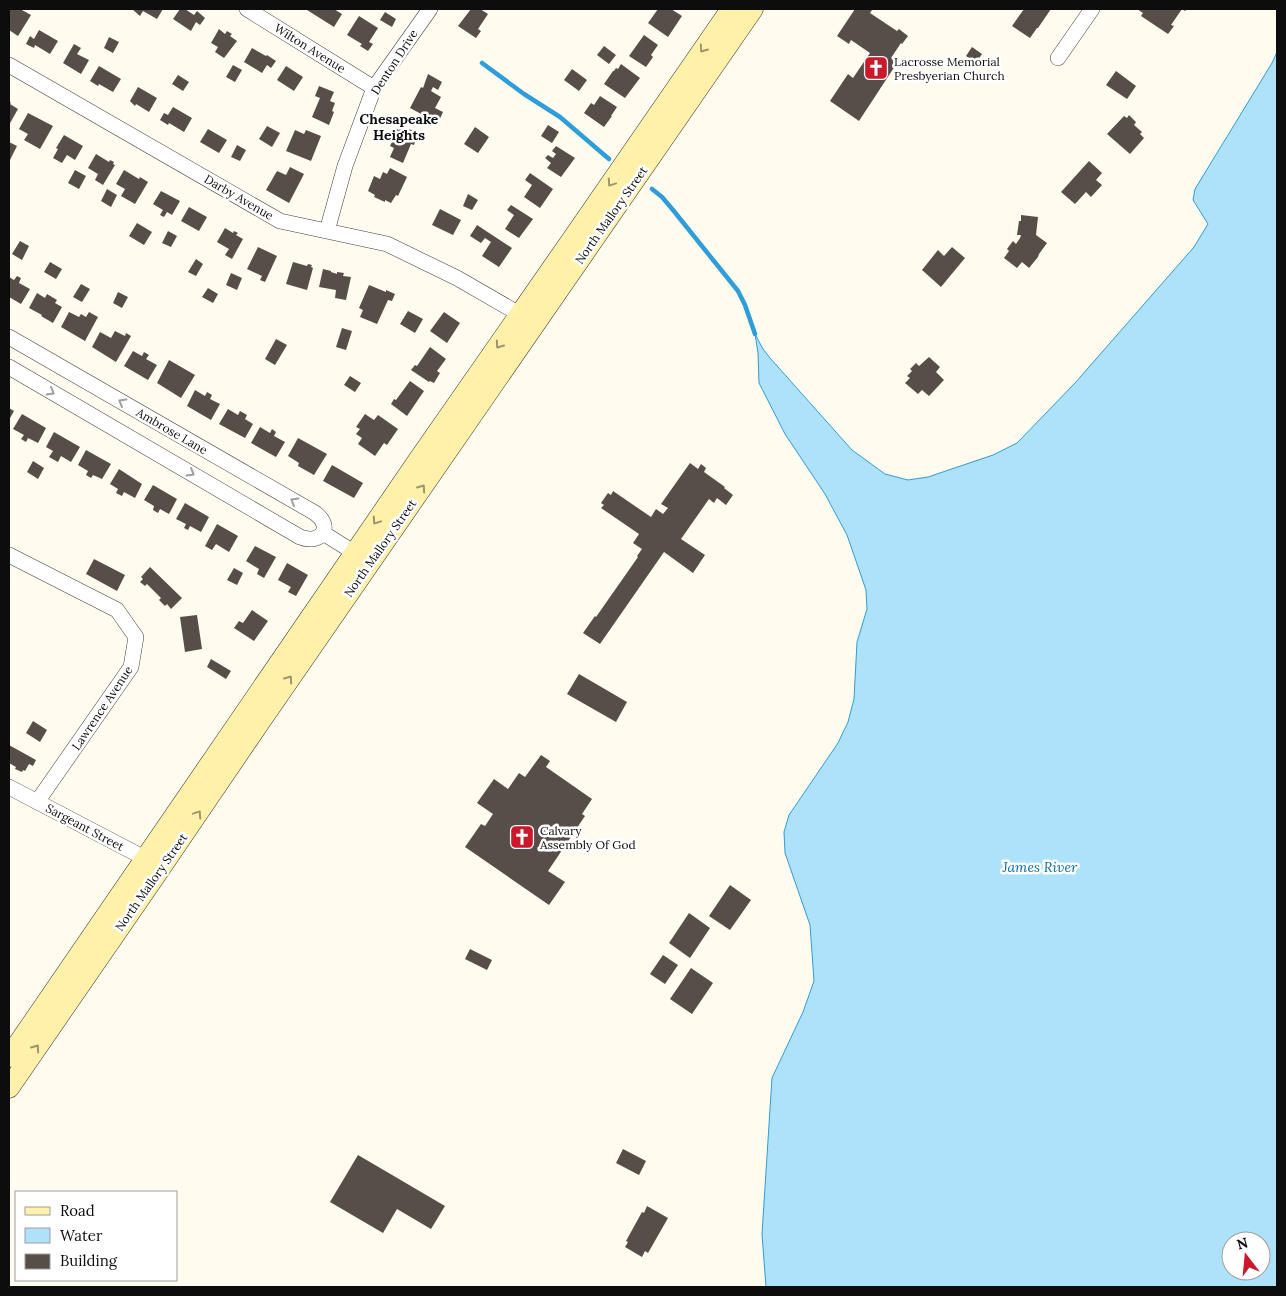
<svg xmlns="http://www.w3.org/2000/svg" width="1286" height="1296" viewBox="0 0 1286 1296" font-family="Lora,serif">
  <style>
    .water { fill: #aee2fb; stroke: #2e9dd9; fill-rule: evenodd }
    .lines { fill: none; stroke-linecap: round; stroke-linejoin: round }
    .stream { stroke: #2e9dd9; stroke-width: 4.5 }
    .building { fill: #574e49 }
    .minor-casing { stroke: #404040; stroke-width: 16 }
    .secondary-casing { stroke: #2f2f2f; stroke-width: 21 }
    .minor { stroke: #fff; stroke-width: 15 }
    .secondary { stroke: #fff1a9; stroke-width: 20 }
    .oneway { stroke: #9e966b }
    .oneway2 { stroke: #9e9e9e }
    .labels { text-anchor: middle; dominant-baseline: central; stroke-width: 5; stroke-linejoin: round; paint-order: stroke }
    .street-label { font-size: 12px; fill: #0d0d0d; stroke: #fff }
    .poi-label { font-size: 12px; fill: #0d0d0d; stroke: #fff; text-anchor: start }
    .neighbourhood-label { font-size: 14px; font-weight: bold; fill: #0d0d0d; stroke: #fff }
    .water-label { font-size: 14px; font-style: italic; fill: #0c6daa; stroke: #fff }
  </style>
  <rect width="100%" height="100%" fill="#fffbee"/>
  <path class="water" d="M1277 52V1287H766L762 1234 772 1078 803 1012 814 981 810 925 785 853 784 832 789 815 838 743 848 722 854 699 857 642 867 609 866 590 847 535 825 494 785 434 759 383 758 353 755 334 763 349 770 358 852 450 885 474 908 480 928 477 993 455 1017 443 1075 383 1194 247 1208 224 1193 200 1195 189 1272 63ZM1231 1241H1261V1271H1231Z"/>
  <g class="lines">
    <path class="stream" d="M482 63 524 94 560 117 609 159
      M652 189 662 197 673 210 738 291 745 305 755 334"/>
  </g>
  <path class="building" d="M9 9H20L31 15 18 36 9 30Z
    M132 9H163L157 19 143 11 140 16Z
    M180 9H185L194 15 197 11 205 18 200 25 196 22 191 31 173 19Z
    M308 9H334L342 14 334 27 307 10Z
    M471 9H480L488 14 478 29 481 31 476 38 458 26Z
    M658 9 661 10V9H671L682 16 668 37 648 23Z
    M855 9H870L872 10 870 13 897 31 899 29 908 36 902 44 901 43 891 58 897 63 859 121 830 101 848 74 853 78 870 53 851 40 849 44 837 36Z
    M1024 9H1051L1038 28H1037L1030 38 1012 26Z
    M1137 9H1187L1185 11 1182 9 1171 25 1174 26 1168 34 1141 16 1143 13Z
    M385 12 396 19 392 27 380 20Z
    M359 16 378 28 369 42 373 44 368 51 360 46 362 44 347 35Z
    M219 29 225 34 227 31 232 34 230 36 237 41 224 58 215 52 218 47 211 43Z
    M39 30 58 41 50 54 35 45 34 48 26 44 30 36 34 39Z
    M644 35 658 45 651 55 653 57 646 67 629 56Z
    M109 37 119 42 113 53 104 48Z
    M74 44 81 48 77 54 89 60 81 74 63 63Z
    M604 46 616 55 609 64 597 55Z
    M972 47 982 54 976 63 966 56Z
    M252 48 266 56 267 55 276 61 271 68 267 65 262 73 244 62Z
    M621 64 640 78 625 98 604 84 613 71H614L616 68 618 69Z
    M233 65 242 70 235 82 226 77Z
    M99 66 121 79 113 92 99 84 98 86 90 81Z
    M286 66 303 77 294 91 277 80Z
    M572 69 587 80 579 91 564 80Z
    M1116 71 1136 86 1127 99 1106 85Z
    M428 74 442 82 438 90 433 87 431 91 441 97 435 108 443 112 438 123 410 108 421 87 423 88Z
    M178 75 189 82 183 91 172 84Z
    M319 86 334 92 330 101 335 103 332 111 334 112 329 125 312 117 320 98 315 96Z
    M138 87 157 98 149 112 136 104 135 106 130 101Z
    M600 96 617 107 611 116H612L604 127 584 113 591 103 594 105Z
    M9 101 11 103 10 104 18 109 9 125Z
    M173 107 192 118 184 132 169 123 168 125 160 120 164 113 168 115Z
    M28 113 53 126 40 149 24 140 28 134 19 129Z
    M1129 115 1136 122 1134 125 1142 132 1140 134 1144 138 1130 154 1107 134 1124 116 1127 118Z
    M548 125 559 132 552 143 541 136Z
    M267 126 280 133 272 147 259 139Z
    M401 126 416 132 414 138 416 139 414 145 411 144 403 163 390 157 394 148 390 146 396 134 393 133 395 128 399 130Z
    M475 127 489 137 478 153 464 144Z
    M208 129 227 140 219 153 200 142Z
    M295 130 304 134 306 130 321 136 311 161 286 151Z
    M64 135 83 146 75 160 67 155 62 163 53 158 58 149 56 148Z
    M9 142 17 146 9 162Z
    M237 145 246 150 240 161 231 157Z
    M556 146 575 158 561 177 547 168 551 163 545 158 548 155 553 158 556 154 552 151Z
    M96 154 109 162 110 160 114 162 113 164 115 165 103 185 95 180 98 174 88 168Z
    M1089 161 1102 173 1096 180 1102 185 1091 197 1086 192 1075 204 1061 192Z
    M290 167 304 174 289 203 266 190 277 171 286 175Z
    M390 168 407 177 398 196 396 195 391 203 385 200V202L374 197 375 195 368 191 374 176 380 179 383 172 387 174Z
    M75 170 86 176 79 189 68 183Z
    M124 170 139 179 140 177 148 182 135 204 121 196 125 189 116 184Z
    M530 173 553 189 540 208 524 197 532 185 525 180Z
    M107 189 117 195 111 207 101 201Z
    M161 191 180 201 172 215 167 212 164 217 160 215 163 210 153 204Z
    M468 194 478 200 472 210 463 206Z
    M511 205 533 219 519 238 505 229 514 215 507 210Z
    M189 207 207 217 199 231 181 221Z
    M440 209 461 220 453 235 432 225Z
    M1021 215 1038 217 1036 235 1047 243 1039 254 1038 257 1029 268 1022 262 1017 268 1004 258 1009 251 1007 249 1013 241 1016 244 1020 238 1021 235H1017L1019 221H1021Z
    M137 223 152 232 144 245 129 236Z
    M477 225 512 248 499 267 482 256 491 242 485 238 481 243 470 236Z
    M225 228 233 233 234 231 238 233 236 235 243 239 232 259 225 255 229 249 217 242Z
    M168 231 177 236 171 247 162 243Z
    M20 241 29 246 22 260 12 254Z
    M258 247 277 256 265 282 260 280 262 276 247 269Z
    M952 247 965 258 941 287 922 270 938 250 944 256Z
    M196 259 203 264 196 276 188 272Z
    M50 262 62 269 56 279 44 272Z
    M293 262 307 266 308 264 312 265 311 267 313 268 307 290 286 284Z
    M323 269 331 271V272L337 274V272L344 273 343 276 351 277 346 300 335 298 336 290 319 287Z
    M231 273 242 278 237 290 226 285Z
    M17 276 21 278 19 283 30 289 21 304 9 297V277L14 280Z
    M81 284 90 289 82 302 73 297Z
    M369 285 386 292V290L395 294 392 301 388 300 377 324 360 317 363 310 359 308Z
    M208 288 218 294 213 303 202 297Z
    M118 292 128 297 122 308 113 303Z
    M37 293 45 298 47 294 57 300 55 303 62 307 53 323 41 316 42 315 29 308Z
    M408 311 423 319 415 333 400 324Z
    M69 312 79 317 81 314 86 317 89 312 98 317 85 341 61 327Z
    M444 312 460 323 447 343 430 331Z
    M342 328 352 331 346 350 336 347Z
    M115 331 125 336 126 333 131 336 116 362 92 347 100 332 111 338Z
    M276 339 287 345 275 365 265 359Z
    M430 347 446 359 437 371 440 373 434 383 430 381 429 382 411 370 415 365 417 366Z
    M133 351 142 356 144 352 149 355 146 359 157 365 148 380 124 366Z
    M929 357 940 367 936 372 944 380 929 396 922 390 918 394 905 383 910 378 907 376 912 371 910 369 916 363 919 366Z
    M169 360 195 375 181 398 157 383Z
    M350 376 361 383 355 392 344 385Z
    M410 381 424 391 407 416 391 404 394 399 396 400Z
    M195 390 205 396 207 392 212 395 210 399 220 404 211 420 187 406Z
    M9 408 14 411 9 420Z
    M228 409 238 415 240 411 247 415 245 419 253 424 245 438 219 424Z
    M22 414 46 428 38 443 28 438 26 442 21 439 24 435 13 429Z
    M365 414 374 420 378 415 398 429 387 445 384 443 375 456 358 444 362 438 356 434 360 429 356 427Z
    M260 427 270 433 272 429 276 432 274 436 285 442 276 457 251 443Z
    M54 432 80 447 71 462 61 456 58 462 49 457 53 451 46 447Z
    M298 438 327 454 314 475 298 466 299 463 288 456Z
    M86 450 111 464 102 479 93 475 91 478 86 475 88 471 78 465Z
    M33 461 44 468 38 479 27 472Z
    M690 463 698 469 701 464 706 468 704 472 725 487 724 488 733 495 726 505 717 498 714 503 709 499 681 539 705 555 693 573 664 552 600 644 583 633 595 616 596 617 638 557 637 556 642 549 633 543 639 534 601 508 604 505 601 503 608 493 611 495 613 491 651 517 656 509 663 514 668 508 661 504Z
    M332 465 363 483 354 498 323 481Z
    M119 469 142 484 135 498 124 492 122 496 116 493 118 489 110 484Z
    M153 485 177 499 169 514 160 509 158 513 153 510 154 506 144 500Z
    M185 503 209 517 201 532 190 526 188 530 184 528 186 524 176 519Z
    M217 524 238 536 229 552 216 544 212 550 205 546Z
    M255 546 276 557 264 578 257 574 259 569 246 561Z
    M94 559 125 575 117 591 86 574Z
    M287 563 308 575 296 596 288 592 291 587 278 580Z
    M150 567 182 598 171 609 167 604 165 606 159 600 161 598 147 584 145 586 140 582 143 579 141 577Z
    M234 568 243 573 237 585 227 580Z
    M252 610 268 621 254 641 234 628 239 621 243 623Z
    M197 615 202 649 185 652 180 617Z
    M211 659 231 671 226 679 207 667Z
    M579 674 627 702 616 722 567 694Z
    M33 721 47 730 40 742 26 733Z
    M9 745 36 760 33 766 29 764 25 771 23 770 22 772 15 769 16 767 9 763Z
    M541 755 550 761 546 767 592 799 582 814 585 816 548 871 565 882 549 905 465 847 481 824 485 826 493 814 477 803 494 779 508 789 519 773 525 777Z
    M730 885 751 900 730 930 709 916Z
    M689 913 710 928 690 958 669 943Z
    M470 949 492 960 487 970 465 959Z
    M663 955 678 965 665 984 650 974Z
    M691 968 713 983 692 1014 670 999Z
    M623 1149 646 1161 639 1175 616 1163Z
    M358 1155 445 1206 431 1229 397 1209 383 1233 330 1202Z
    M647 1206 668 1218 648 1253 645 1251 642 1257 625 1247 628 1242 626 1241 642 1212 644 1213Z"/>
  <g class="lines">
    <defs>
      <path id="minor" d="M247 9 374 88
        M1058 58 1092 9
        M9 65 280 221 387 244 457 278 528 319
        M327 231 345 166 374 88 430 9
        M9 337 315 513C334 527 321 545 300 537L9 367
        M323 533 363 558
        M9 555 117 610 136 637 131 667 37 802
        M9 787 154 863"/>
      <path id="secondary" d="M9 1057 419 459 575 235 731 9
        M9 1088 149 885 262 719 753 9"/>
    </defs>
    <use href="#minor" class="minor-casing"/>
    <use href="#secondary" class="secondary-casing"/>
    <use href="#minor" class="minor"/>
    <use href="#secondary" class="secondary"/>
  </g>
  <defs><path id="oneway-chevron" d="M-2-3.5L2.5 0L-2 3.5" fill="none" stroke-width="1.6" stroke-linecap="round" stroke-linejoin="round" transform="scale(1.25)"/></defs>
  <g class="oneway">
    <use href="#oneway-chevron" transform="translate(703 49) rotate(125)"/>
    <use href="#oneway-chevron" transform="translate(611 183) rotate(124)"/>
    <use href="#oneway-chevron" transform="translate(499 345) rotate(125)"/>
    <use href="#oneway-chevron" transform="translate(422 488) rotate(-55)"/>
    <use href="#oneway-chevron" transform="translate(376 521) rotate(124)"/>
    <use href="#oneway-chevron" transform="translate(289 679) rotate(-55)"/>
    <use href="#oneway-chevron" transform="translate(198 814) rotate(-56)"/>
    <use href="#oneway-chevron" transform="translate(36 1048) rotate(-55)"/>
  </g>
  <g class="oneway2">
    <use href="#oneway-chevron" transform="translate(51 392) rotate(30)"/>
    <use href="#oneway-chevron" transform="translate(122 402) rotate(-150)"/>
    <use href="#oneway-chevron" transform="translate(191 473) rotate(30)"/>
    <use href="#oneway-chevron" transform="translate(294 501) rotate(-150)"/>
  </g>
  <defs>
    <symbol id="church-square" viewBox="-11 -11 22 22"><rect x="-9" y="-9" width="18" height="18" rx="4" fill="#c9192b" stroke="#fff"/><path d="M-1.2-6h2.4v3.5h3.3v2.4h-3.3V6h-2.4V-.1h-3.3v-2.4h3.3Z" fill="#fff"/></symbol>
  </defs>
  <g fill-rule="evenodd">
    <use href="#church-square" x="862" y="54" width="28" height="28"/>
    <use href="#church-square" x="508" y="823" width="28" height="28"/>
  </g>
  <g class="labels">
    <g class="street-label">
      <text transform="translate(310 48) rotate(32)">Wilton Avenue</text>
      <text transform="translate(394 62) rotate(-57)">Denton Drive</text>
      <text transform="translate(239 197) rotate(30)">Darby Avenue</text>
      <text transform="translate(611 215) rotate(-55)">North Mallory Street</text>
      <text transform="translate(172 431) rotate(30)">Ambrose Lane</text>
      <text transform="translate(380 548) rotate(-55)">North Mallory Street</text>
      <text transform="translate(102 708) rotate(-56)">Lawrence Avenue</text>
      <text transform="translate(85 827) rotate(28)">Sargeant Street</text>
      <text transform="translate(151 882) rotate(-55)">North Mallory Street</text>
    </g>
    <g class="poi-label">
      <text x="894" y="61">Lacrosse Memorial<tspan x="894" dy="14">Presbyerian Church</tspan></text>
      <text x="540" y="830">Calvary<tspan x="540" dy="14">Assembly Of God</tspan></text>
    </g>
    <g class="neighbourhood-label">
      <text x="399" y="119">Chesapeake<tspan x="399" dy="16">Heights</tspan></text>
    </g>
    <g class="water-label">
      <text x="1040" y="867">James River</text>
    </g>
  </g>
  <rect width="1286" height="1296" fill="none" stroke="#0d0d0d" stroke-width="20"/>
  <rect x="15" y="1191" width="162" height="90" fill="#ffffff" stroke="#9e9e9e"/>
  <rect x="25" y="1207" width="25" height="8" fill="#fff1a9" stroke="#9e9e9e"/>
  <text x="60" y="1216" font-size="15" fill="#0d0d0d">Road</text>
  <rect x="25" y="1228" width="25" height="15" fill="#aee2fb" stroke="#9e9e9e"/>
  <text x="60" y="1241" font-size="15" fill="#0d0d0d">Water</text>
  <rect x="25" y="1254" width="25" height="15" fill="#574e49" stroke="#9e9e9e"/>
  <text x="60" y="1266" font-size="15" fill="#0d0d0d">Building</text>
  <g transform="translate(1246 1256) rotate(344)"><circle r="24" fill="#ffffff" stroke="#9e9e9e"/>
  <path d="M0-4L9 19L0 12L-9 19Z" fill="#c9192b"/>
  <text y="-8" font-size="14" font-weight="bold" text-anchor="middle" fill="#0d0d0d">N</text>
  </g>
</svg>
